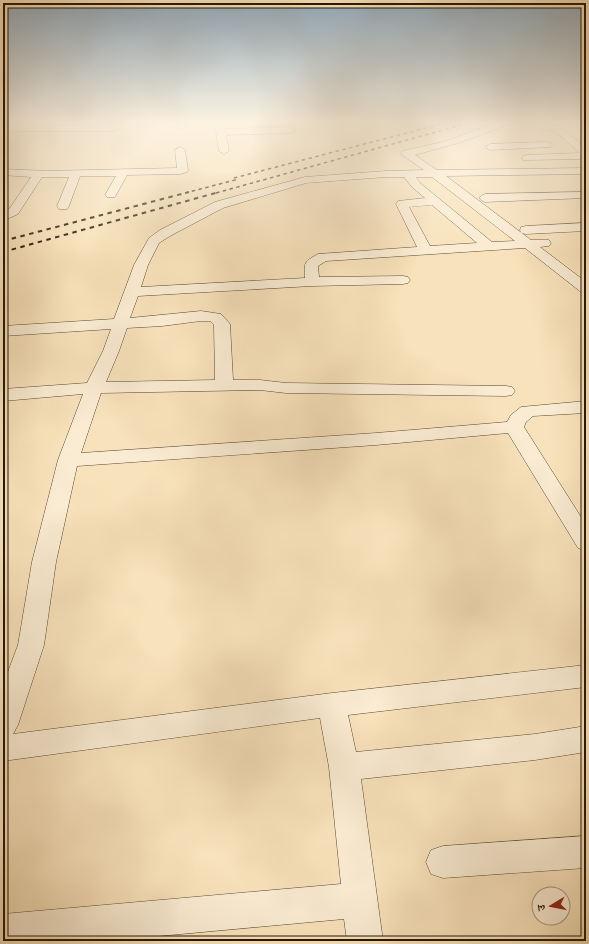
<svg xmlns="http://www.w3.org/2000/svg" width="589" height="944" viewBox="0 0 589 944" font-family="'IM FELL English','Noto Serif Devanagari',serif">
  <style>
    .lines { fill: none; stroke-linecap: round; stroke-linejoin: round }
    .minor-casing { stroke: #5a4930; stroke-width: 1 }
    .minor { fill: #faecd3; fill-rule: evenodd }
    .rail-far1 { stroke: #261602; stroke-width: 1.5; stroke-dasharray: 3.5 3.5; stroke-linecap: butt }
    .rail { stroke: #261602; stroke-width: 2; stroke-dasharray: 4.5 4.5; stroke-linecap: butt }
  </style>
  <rect width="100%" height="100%" fill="#f8e2bb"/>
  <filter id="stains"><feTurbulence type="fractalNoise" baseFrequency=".005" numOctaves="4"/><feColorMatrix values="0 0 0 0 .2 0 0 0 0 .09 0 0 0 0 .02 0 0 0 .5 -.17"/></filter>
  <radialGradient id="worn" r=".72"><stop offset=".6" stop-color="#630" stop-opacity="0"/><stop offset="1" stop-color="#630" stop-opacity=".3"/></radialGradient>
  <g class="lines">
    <defs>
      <path id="minor" d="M114 122H122L119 129 110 131H11L6 128 11 125H112Z
        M177 122H185L187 126 182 129 179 128Z
        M212 122H221L225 129 291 127 296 130 291 133 226 135 229 151 224 154 219 151 216 132Z
        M390 122H400L404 126 399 129 396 128Z
        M498 122H513L511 124 458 143 415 155 437 170 586 168V174L446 176 531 240H549L551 243 549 246 540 247 586 282V293L581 292 525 248 326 261 318 266 319 277 403 276 408 277 410 280 408 283 403 284 312 286 138 296 130 318 201 311 221 314 230 324 233 380H260L286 383 506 386 512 387 515 391 512 395 506 396 286 393 260 390 101 393 81 453 376 433 507 422 511 415 521 407 586 401V413L533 416 526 422 524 427 586 525V551L578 548 508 433 376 445 77 466 56 562 44 645 18 725 13 734 332 693 586 665V687L348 715 356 752 535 734 586 726V752L535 760 361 779 383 941H347L344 919 105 941H3V914L341 884 329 767 320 718 3 761V685L18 645 32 562 58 460 83 394 3 401V389L87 383 103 351 111 329 3 336V326L114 319 134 265 149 238 160 230 215 202 305 177 386 171 424 170 402 155 401 153 402 151 443 142ZM386 177H404L412 187 425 198 398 201 396 204 417 247 318 254C304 262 304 262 305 278L141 287 148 265 159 243 170 236 223 208 306 183ZM416 177H432L515 241 492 242 420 183ZM432 205 477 243 430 246 409 207ZM201 321H210L214 325 215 380 106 382 119 351 127 328 162 326Z
        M522 122H537L562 128 586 148V159L523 160 522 158 523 156 527 155 580 153 556 132 523 124Z
        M576 122H586V128Z
        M547 142 551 143 552 145 551 147 490 150 485 147 490 144Z
        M180 147 185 150 188 170 187 172 180 174 127 175 115 197H107L105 195 116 176H80L69 206 67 209H59L57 206 69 177H42L18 214 3 221V212L10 208 31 177 3 175V169L46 171 177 168 175 150Z
        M586 192V198L485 202 481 200 479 198 481 196 485 194Z
        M586 223V231L526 234 521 233 520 230 521 227 526 226Z
        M586 836V868L443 878 431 874 426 862 431 850 443 846Z"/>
    </defs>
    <use href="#minor" class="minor-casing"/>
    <use href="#minor" class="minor"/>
    <path class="rail-far1" d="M234 178 445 123
      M185 193 239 179
      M216 193 472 122"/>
    <path class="rail" d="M3 241 189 192
      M3 252 219 192"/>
  </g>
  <linearGradient id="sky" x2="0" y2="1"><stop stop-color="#92abbd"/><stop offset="0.48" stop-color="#fcf2e0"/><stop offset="1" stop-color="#fcf2e0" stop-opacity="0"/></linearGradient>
  <rect width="589" height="254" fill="url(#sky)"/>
  <rect width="589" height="944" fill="none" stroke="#f8e2bb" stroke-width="16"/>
  <rect x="4" y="4" width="581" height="936" fill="none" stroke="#261602" stroke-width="2"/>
  <rect x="8" y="8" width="573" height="928" fill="none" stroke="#261602"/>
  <g transform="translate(551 906) rotate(260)"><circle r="19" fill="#faecd3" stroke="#a5967f"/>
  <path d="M0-3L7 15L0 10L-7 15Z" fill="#8f2418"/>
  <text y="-6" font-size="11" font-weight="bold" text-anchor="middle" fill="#261602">उ</text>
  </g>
  <rect width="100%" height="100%" filter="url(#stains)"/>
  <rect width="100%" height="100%" fill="url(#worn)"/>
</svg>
